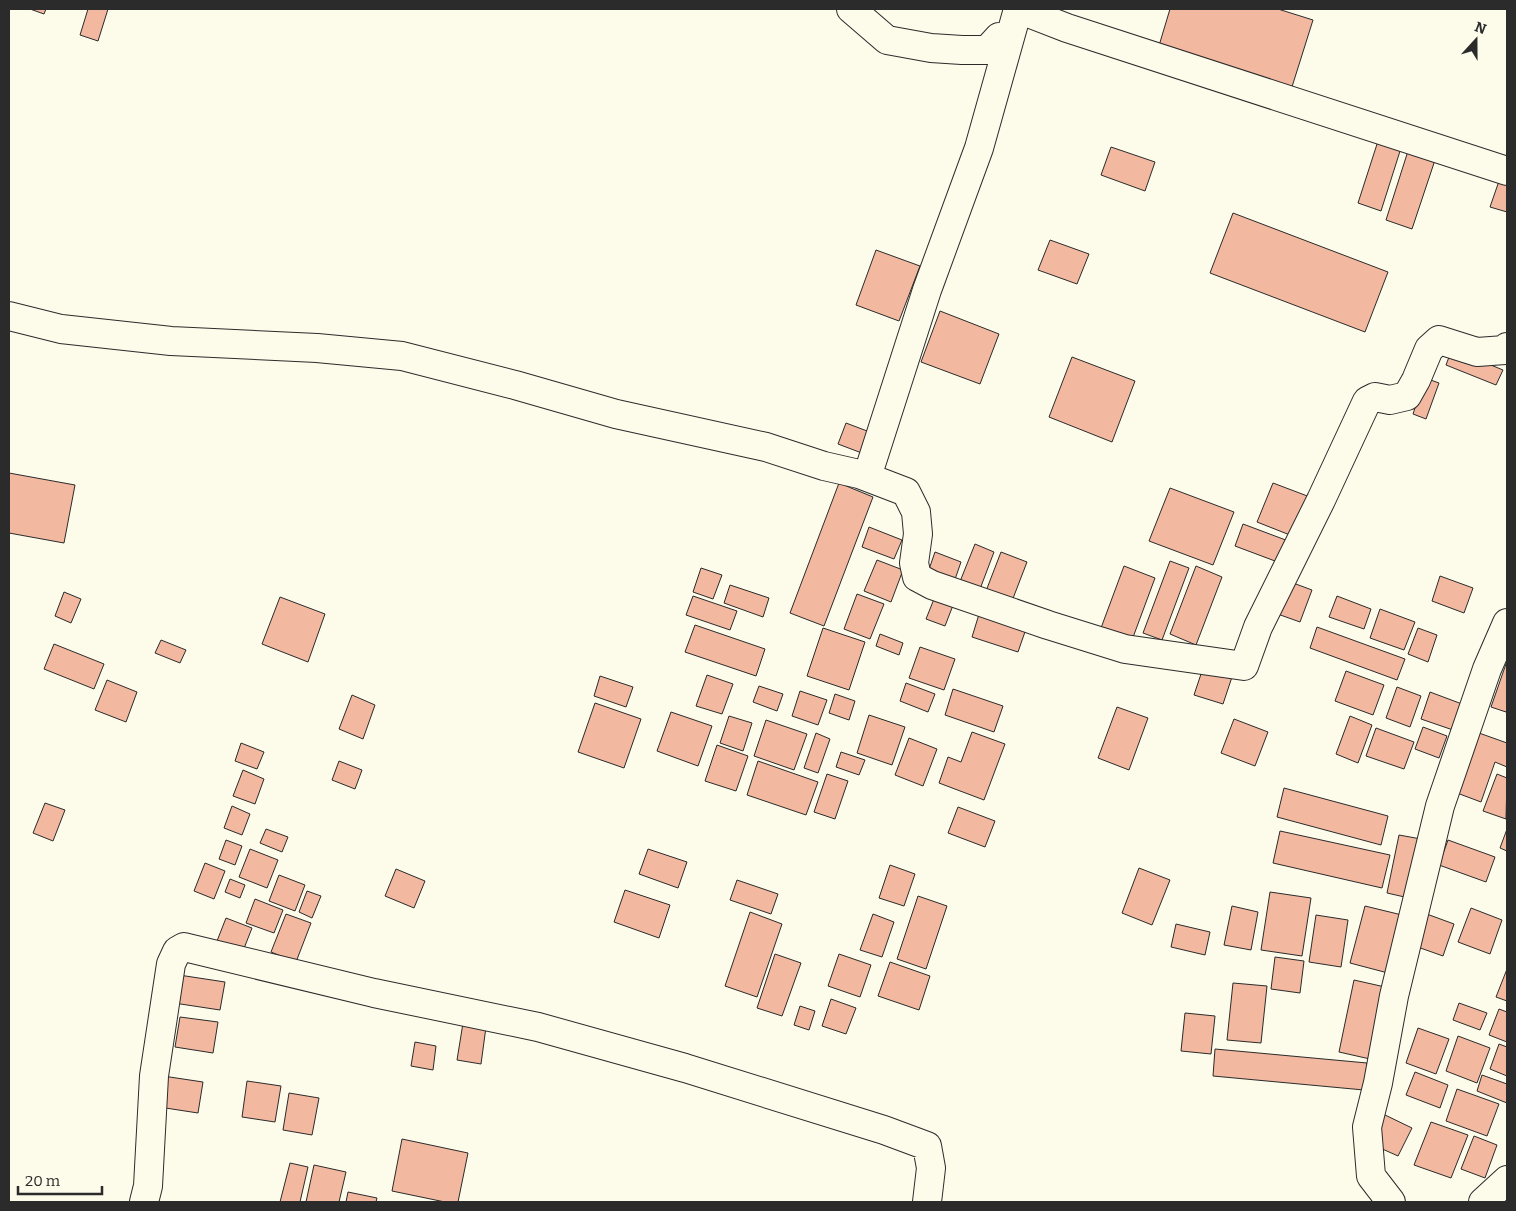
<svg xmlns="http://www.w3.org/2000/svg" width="1516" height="1211" viewBox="0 0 1516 1211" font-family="Bitter,serif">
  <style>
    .building { fill: #f2b8a0; stroke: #2b2b2b }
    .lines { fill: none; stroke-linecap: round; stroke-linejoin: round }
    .minor-casing { stroke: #2b2b2b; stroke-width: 30 }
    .minor { stroke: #fdfbea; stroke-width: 28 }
  </style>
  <rect width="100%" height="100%" fill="#fdfbea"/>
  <path class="building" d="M30 9H46L44 14Z
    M88 9H108L98 41 80 35Z
    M1170 9H1278L1313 20 1291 90 1158 49Z
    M1378 141 1401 148 1381 211 1358 203Z
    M1111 147 1155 162 1145 191 1101 175Z
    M1408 151 1435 160 1412 229 1386 220Z
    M1499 181 1507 184V212L1490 207Z
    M1233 213 1388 272 1365 332 1210 273Z
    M1050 240 1089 254 1077 284 1038 270Z
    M876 250 920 266 899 321 856 305Z
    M940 311 999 334 980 384 921 362Z
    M1452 349 1503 370 1496 385 1446 365Z
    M1072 357 1135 381 1112 442 1049 417Z
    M1425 378 1439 383 1426 419 1413 414Z
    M846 423 875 434 867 455 838 444Z
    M9 473 75 485 64 543 9 533Z
    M839 483 873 497 824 626 790 613Z
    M1273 483 1310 497 1295 537 1257 522Z
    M1170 488 1234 512 1213 565 1149 541Z
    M1243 524 1291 542 1283 564 1235 546Z
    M869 527 902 540 894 559 862 547Z
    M975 544 994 552 977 597 957 589Z
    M935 552 961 562 952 588 926 578Z
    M1001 552 1027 562 1012 601 986 591Z
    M877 560 903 570 891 602 864 591Z
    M1170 561 1189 568 1162 640 1143 633Z
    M1124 566 1155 578 1132 640 1101 628Z
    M1196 566 1222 577 1196 645 1170 634Z
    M701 568 722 575 713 599 693 592Z
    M1440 576 1473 588 1464 613 1432 601Z
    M1285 580 1312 590 1300 622 1272 612Z
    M730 585 769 598 763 617 724 603Z
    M938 589 957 595 945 626 926 619Z
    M64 592 81 599 71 623 55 616Z
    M857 594 884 604 870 639 844 629Z
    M693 596 737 611 730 630 686 615Z
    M1337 596 1371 609 1364 629 1329 617Z
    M280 597 325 614 308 662 262 644Z
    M1380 609 1415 622 1404 650 1370 638Z
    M980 611 1027 626 1018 652 972 637Z
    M695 625 765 649 756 676 685 652Z
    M1317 627 1405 659 1397 680 1310 648Z
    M823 628 865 642 849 690 807 676Z
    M1418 628 1437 635 1428 662 1408 654Z
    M880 634 903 643 899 655 876 646Z
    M161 640 186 650 180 663 155 653Z
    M54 644 104 664 94 689 44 669Z
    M920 647 955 659 944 690 909 678Z
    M1507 661V709L1506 712 1491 707Z
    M1204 665 1233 674 1223 704 1194 695Z
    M1346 671 1384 685 1373 715 1335 701Z
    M707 675 733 684 722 714 696 706Z
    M600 676 633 687 626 707 594 696Z
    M107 680 137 692 126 722 95 710Z
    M906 683 935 694 928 712 900 701Z
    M759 686 783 694 777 711 753 702Z
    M1397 687 1421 696 1410 727 1386 718Z
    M953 689 1003 706 994 732 945 715Z
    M800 691 827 700 818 725 792 716Z
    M1430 692 1462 704 1453 730 1421 719Z
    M835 694 855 701 849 720 829 713Z
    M352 695 375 705 363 739 339 729Z
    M595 703 641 719 624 768 578 752Z
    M1117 707 1148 718 1129 770 1098 758Z
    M671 712 712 726 698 766 657 751Z
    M869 715 905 727 892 765 857 753Z
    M729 716 752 723 743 751 720 743Z
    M1350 716 1372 725 1358 763 1336 754Z
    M1234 719 1268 732 1255 766 1221 753Z
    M766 720 807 734 794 770 754 756Z
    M1423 727 1447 736 1439 758 1415 749Z
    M1376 728 1414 742 1404 769 1366 756Z
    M972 732 1005 744 984 800 939 783 948 757 961 762Z
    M816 733 830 739 818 773 804 768Z
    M1479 733 1507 743V767L1495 762 1481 802 1457 793Z
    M909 738 937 749 923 786 895 775Z
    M241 743 264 752 257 769 235 761Z
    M717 745 748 756 736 791 705 781Z
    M841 752 865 760 859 775 836 767Z
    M339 761 362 770 355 789 332 780Z
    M758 761 818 782 806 815 747 795Z
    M243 770 264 779 255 804 233 796Z
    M827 774 848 781 835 819 814 812Z
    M1497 774 1507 778 1506 819 1483 811Z
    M1284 788 1388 816 1381 845 1277 817Z
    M45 803 65 810 53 841 33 833Z
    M232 806 250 814 242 835 224 828Z
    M958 807 995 821 985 847 948 833Z
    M266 829 288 837 282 852 260 843Z
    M1507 829V851L1500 848Z
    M1280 831 1390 855 1382 888 1273 863Z
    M1399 835 1421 839 1409 898 1387 893Z
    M226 840 242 846 235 865 219 859Z
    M1448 840 1495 857 1486 882 1439 865Z
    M250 849 278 860 267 888 239 877Z
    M648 849 687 862 678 888 639 874Z
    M205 863 225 871 214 899 194 891Z
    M890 865 915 874 904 906 879 898Z
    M1139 868 1170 880 1152 925 1122 913Z
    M396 869 425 881 414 908 385 896Z
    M279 875 305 885 295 911 269 901Z
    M230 879 245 885 240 898 225 892Z
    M737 880 778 894 771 914 730 900Z
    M625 890 670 905 659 938 614 922Z
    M307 891 321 896 312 918 299 912Z
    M1270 892 1311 898 1302 956 1261 950Z
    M918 896 947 906 926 969 897 959Z
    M255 899 283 910 274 933 246 923Z
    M1232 906 1258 912 1251 950 1224 945Z
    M1365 906 1402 915 1388 973 1350 963Z
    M1471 908 1502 920 1490 954 1458 942Z
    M750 912 782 924 757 997 725 986Z
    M1424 913 1454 924 1443 956 1412 945Z
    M286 914 311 923 296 962 271 952Z
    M873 914 894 922 882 957 860 950Z
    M1316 915 1348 920 1341 967 1309 962Z
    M226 918 252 928 243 951 217 941Z
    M1176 924 1210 932 1205 955 1171 947Z
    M775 954 801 963 782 1016 757 1008Z
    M839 954 871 965 860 997 828 986Z
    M1275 957 1304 961 1300 993 1271 989Z
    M890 962 930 976 919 1010 878 996Z
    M1507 969V1001L1496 997Z
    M179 975 225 982 220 1010 174 1003Z
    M1354 980 1385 987 1370 1059 1339 1052Z
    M1233 983 1267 986 1261 1043 1227 1040Z
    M831 999 856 1008 846 1034 822 1026Z
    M1459 1003 1487 1013 1480 1030 1453 1020Z
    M800 1006 815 1011 809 1030 794 1025Z
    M1499 1009 1507 1012V1042L1489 1035Z
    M1185 1013 1215 1016 1211 1054 1181 1051Z
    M180 1017 218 1022 213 1053 175 1047Z
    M463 1023 486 1027 481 1064 457 1060Z
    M1418 1028 1449 1039 1436 1074 1406 1063Z
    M1458 1036 1490 1048 1477 1083 1446 1071Z
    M415 1042 436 1046 433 1070 411 1066Z
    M1499 1044 1507 1047V1076L1490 1069Z
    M1215 1049 1367 1063 1364 1090 1213 1076Z
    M1415 1072 1448 1085 1440 1108 1406 1095Z
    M1482 1075 1507 1084V1103L1477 1091Z
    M163 1076 203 1082 198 1113 159 1107Z
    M247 1081 281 1086 275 1122 242 1117Z
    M1457 1089 1499 1104 1487 1136 1446 1121Z
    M289 1093 319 1098 312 1135 283 1130Z
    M1383 1114 1412 1128 1398 1156 1369 1143Z
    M1431 1122 1468 1135 1451 1178 1414 1165Z
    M1474 1136 1497 1145 1485 1178 1461 1169Z
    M402 1139 468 1153 458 1202H445L392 1191Z
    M290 1163 308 1167 300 1202H280Z
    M314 1165 346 1172 339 1202H306Z
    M348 1192 377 1198 376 1202H346Z"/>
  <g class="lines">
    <defs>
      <path id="minor" d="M851 9 887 40 931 48 962 50H987L999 37H1009
        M1018 9 1067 28 1507 171
        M9 316 61 329 171 341 317 348 402 356 515 385 616 414 766 447 824 466 859 474 906 492 916 512 918 534 914 563 917 577 932 585 1048 625 1125 649 1244 666 1258 627 1321 500 1367 401 1375 397 1390 400 1407 396 1416 380 1429 349 1439 340 1477 352 1505 350 1507 347
        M867 477 927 290 979 148 1018 9
        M144 1202 148 1186 154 1076 171 964 177 951 184 947 374 993 538 1027 685 1068 884 1130 927 1146 931 1168 927 1202
        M1391 1202 1371 1176 1367 1127 1378 1083 1394 996 1440 806 1487 669 1507 623
        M1483 1202 1507 1180"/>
    </defs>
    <use href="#minor" class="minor-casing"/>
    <use href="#minor" class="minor"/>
  </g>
  <rect width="1516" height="1211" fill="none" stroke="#2b2b2b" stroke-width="20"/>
  <g transform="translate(1476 40) rotate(21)" stroke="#fdfbea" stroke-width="4" paint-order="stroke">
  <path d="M0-4L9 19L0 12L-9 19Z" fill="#2b2b2b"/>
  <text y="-8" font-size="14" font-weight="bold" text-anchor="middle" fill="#2b2b2b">N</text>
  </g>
  <path d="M18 1186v8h84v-8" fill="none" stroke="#2b2b2b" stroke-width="2.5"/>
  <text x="25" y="1186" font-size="15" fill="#2b2b2b" stroke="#fdfbea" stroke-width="4" paint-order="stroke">20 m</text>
</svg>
